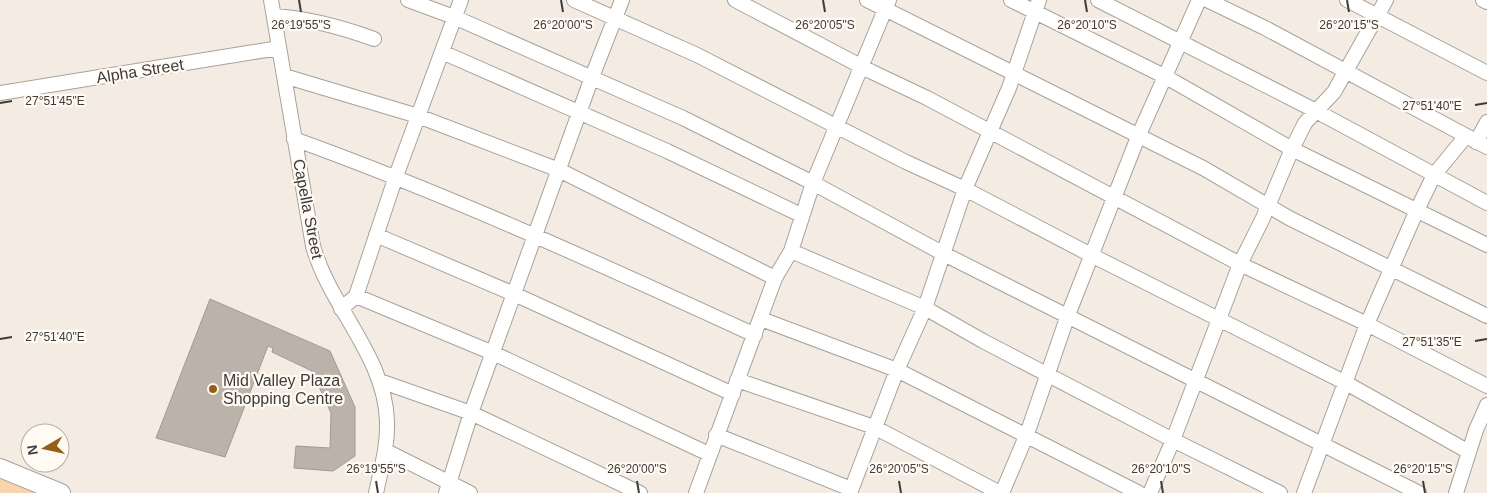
<svg xmlns="http://www.w3.org/2000/svg" width="1487" height="493" viewBox="0 0 1487 493" font-family="Helvetica,sans-serif">
  <style>
    .green { fill: #f9d3ac }
    .building { fill: #bbb3aa; stroke: #a29a92 }
    .lines { fill: none; stroke-linecap: round; stroke-linejoin: round }
    .minor-casing { stroke: #a9a199; stroke-width: 16 }
    .major-casing { stroke: #a9a199; stroke-width: 20 }
    .minor { stroke: #fff; stroke-width: 14 }
    .major { stroke: #fff; stroke-width: 18 }
    .ticks { fill: none; stroke: #3f3c38; stroke-width: 2 }
    .poi-dot { fill: #955e17; stroke: #fffaf4; stroke-width: 2 }
    .labels { text-anchor: middle; dominant-baseline: central; stroke-width: 4.5; stroke-linejoin: round; paint-order: stroke }
    .street-label { font-size: 16px; fill: #3f3c38; stroke: #fffaf4 }
    .poi-label { font-size: 16px; fill: #3f3c38; stroke: #fffaf4; text-anchor: start }
    .ticks-label { font-size: 12px; text-anchor: middle; fill: #3f3c38; stroke: #fffaf4; stroke-width: 4.5; stroke-linejoin: round; paint-order: stroke }
  </style>
  <rect width="100%" height="100%" fill="#f4ece3"/>
  <path class="green" d="M0 477 39 493H0Z"/>
  <path class="building" d="M210 299 330 351 355 407V456L333 471 294 468 296 446 330 448 331 413 312 371 272 352 273 348 268 346 225 457 156 438Z"/>
  <g class="lines">
    <defs>
      <path id="minor" d="M271 0 313 246C330 307 385 356 387 421 388 446 381 469 376 493
        M408 0 454 17 683 118 813 183 944 254 1419 493
        M574 0 697 55 906 162 965 189 1093 256 1346 383 1469 452
        M735 0 872 72 927 98 1240 264 1367 324 1487 386
        M867 0 1203 168 1289 218 1487 316
        M1011 0 1166 77 1292 149 1487 245
        M1098 0 1316 111 1487 203
        M1207 0 1265 28 1487 147
        M1347 0 1487 73
        M1483 0 1487 2
        M274 16C309 18 341 27 374 39
        M442 52 667 151 801 215
        M284 76 418 116 559 170 775 278
        M0 93 279 48
        M294 139C452 196 602 265 755 335
        M1476 142 1487 122
        M376 235 514 294 733 394
        M791 251 925 308 983 341 1173 440 1280 493
        M356 296 396 176 461 0
        M341 309 356 296 493 353 709 454
        M761 319 897 370 1139 493
        M737 380 874 427 1000 493
        M380 381 471 413 640 493
        M716 435 851 489
        M386 451 470 493
        M446 493 471 413 592 77 622 0
        M696 493 775 278 791 251 813 183 889 0
        M850 493 897 370 925 308 965 189 1009 88 1039 0
        M1002 493 1027 434 1068 315 1138 137 1199 0
        M1150 493 1173 440 1240 264 1263 218 1292 149 1305 123 1334 92 1386 0
        M1304 493 1367 324 1417 210 1434 175 1466 136
        M1456 493 1476 430 1487 405"/>
      <path id="major" d="M0 468 61 493"/>
    </defs>
    <use href="#minor" class="minor-casing"/>
    <use href="#major" class="major-casing"/>
    <use href="#minor" class="minor"/>
    <use href="#major" class="major"/>
  </g>
  <path class="ticks" d="M299 0 301 12M561 0 563 12M823 0 825 12M1085 0 1087 12M1347 0 1349 12M0 103 12 101M1475 105 1487 103M0 339 12 337M1475 341 1487 339M376 481 378 493M637 481 639 493M899 481 901 493M1161 481 1163 493M1423 481 1425 493"/>
  <circle class="poi-dot" cx="213" cy="389" r="5"/>
  <g class="labels">
    <g class="street-label">
      <text transform="translate(140 71) rotate(-9)">Alpha Street</text>
      <text transform="translate(308 209) rotate(79)">Capella Street</text>
    </g>
    <g class="poi-label">
      <text x="223" y="380">Mid Valley Plaza<tspan x="223" dy="18">Shopping Centre</tspan></text>
    </g>
  </g>
  <g class="ticks-label">
    <text x="301" y="29">26°19'55"S</text>
    <text x="563" y="29">26°20'00"S</text>
    <text x="825" y="29">26°20'05"S</text>
    <text x="1087" y="29">26°20'10"S</text>
    <text x="1349" y="29">26°20'15"S</text>
    <text x="55" y="105">27°51'45"E</text>
    <text x="1432" y="110">27°51'40"E</text>
    <text x="55" y="341">27°51'40"E</text>
    <text x="1432" y="346">27°51'35"E</text>
    <text x="376" y="473">26°19'55"S</text>
    <text x="637" y="473">26°20'00"S</text>
    <text x="899" y="473">26°20'05"S</text>
    <text x="1161" y="473">26°20'10"S</text>
    <text x="1423" y="473">26°20'15"S</text>
  </g>
  <g transform="translate(45 448) rotate(261)"><circle r="24" fill="#fffaf4" stroke="#b2aea9"/>
  <path d="M0-4L9 19L0 12L-9 19Z" fill="#955e17"/>
  <text y="-8" font-size="14" font-weight="bold" text-anchor="middle" fill="#3f3c38">N</text>
  </g>
</svg>
